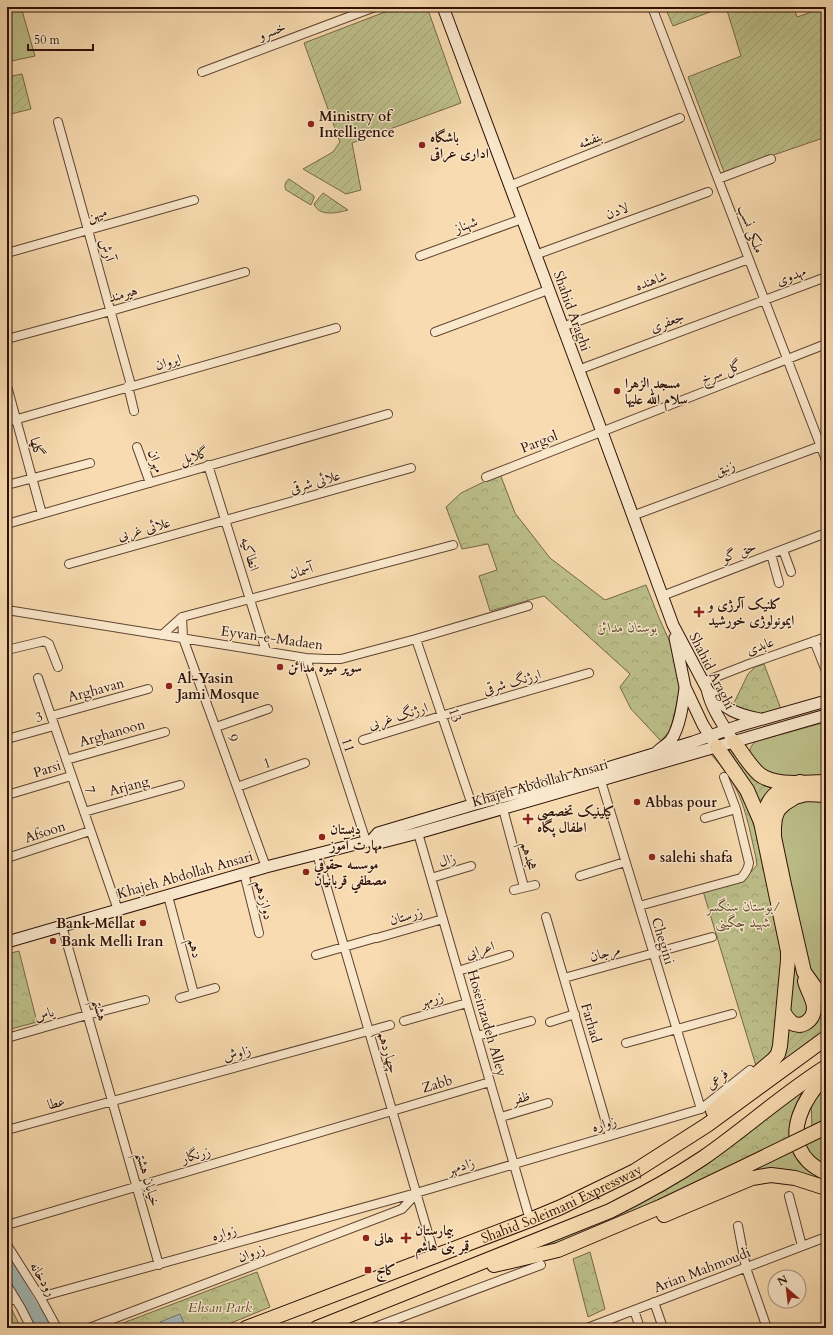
<svg xmlns="http://www.w3.org/2000/svg" width="833" height="1335" font-family="Cardo,Amiri,serif">
<style>
.grass{fill:#bdc08b;stroke:#766848}
.forest{fill:url(#forest-crowns);stroke:#766848}
.garden{fill:url(#garden-furrows);stroke:#766848}
.water{fill:url(#water-waves);stroke:#747570}
.lines{fill:none;stroke-linecap:round;stroke-linejoin:round}
.river{stroke:#a3b8b7;stroke-width:16}
.street-casing{stroke:#604430;stroke-width:10}
.secondary-casing{stroke:#2e1106;stroke-width:13}
.highway-casing{stroke:#2e1106;stroke-width:16}
.street{stroke:#fae8cc;stroke-width:8}
.secondary{stroke:#fae8cc;stroke-width:11}
.highway{stroke:#f8dbb0;stroke-width:14}
.highway-bridge-casing{stroke:#2e1106;stroke-width:16;stroke-linecap:butt}
.highway-bridge{stroke:#f8dbb0;stroke-width:14}
.poi-dot{fill:#8f2418;stroke:#fae8cc;stroke-width:1.5}
.labels{text-anchor:middle;dominant-baseline:central;stroke-width:3;stroke-linejoin:round;paint-order:stroke}
.street-label{font-size:14px;fill:#2e1106;stroke:#fae8cc}
.poi-label{font-size:14px;font-weight:bold;fill:#2e1106;stroke:#fae8cc;text-anchor:start}
.park-label{font-size:14px;font-style:italic;fill:#604e35;stroke:#fae8cc}
</style>
<defs>
<pattern id="forest-crowns" width="20" height="18" patternUnits="userSpaceOnUse"><rect width="20" height="18" fill="#bdc08b"/><path d="M2 6a3 3 0 1 1 6 0M12 15a3 3 0 1 1 6 0" fill="none" stroke="#a3a476"/></pattern>
<pattern id="garden-furrows" width="10" height="10" patternUnits="userSpaceOnUse"><rect width="10" height="10" fill="#bdc08b"/><path d="M-1 1l2-2M0 10L10 0M9 11l2-2" fill="none" stroke="#a3a476"/></pattern>
<pattern id="water-waves" width="16" height="10" patternUnits="userSpaceOnUse"><rect width="16" height="10" fill="#a3b8b7"/><path d="M0 5q4-4 8 0t8 0" fill="none" stroke="#8d9d9c"/></pattern>
</defs>
<rect width="100%" height="100%" fill="#f8dbb0"/>
<filter id="stains"><feTurbulence type="fractalNoise" baseFrequency=".005" numOctaves="4"/><feColorMatrix values="0 0 0 0 .2 0 0 0 0 .09 0 0 0 0 .02 0 0 0 .5 -.17"/></filter>
<radialGradient id="worn" r=".72"><stop offset=".6" stop-color="#630" stop-opacity="0"/><stop offset="1" stop-color="#630" stop-opacity=".3"/></radialGradient>
<path class="grass" d="M7,7H21L35,56L7,62Z
M826,722V778L767,775L749,755C750,749 751,744 757,741Z
M826,799V996L813,979L780,843L782,812L798,800Z
M775,808L798,975L810,1007L800,1022L788,1008Z
M826,1082V1121L812,1128L811,1100Z
M826,1135V1169L801,1147Z
M793,1150L826,1177V1184L744,1174Z"/>
<path class="forest" d="M500,474L515,513L550,558L605,600L646,585L659,618L674,651L682,688L672,728L661,741L631,709L620,687L630,674L544,596L490,611L479,576L497,570L488,544L462,549L446,507L461,493Z
M764,664L781,709L757,715L732,707L748,674L755,667Z
M709,748L717,757L751,808L782,946L776,1050L757,1069L703,891C727,885 741,886 757,865L756,858C751,836 747,813 738,793C731,777 718,762 707,750Z
M19,951L37,1022L7,1030V954Z
M818,1076L803,1091L797,1102L789,1139L617,1220L538,1250L537,1246L592,1224Z
M590,1252L605,1309L588,1317L573,1259Z
M257,1272L270,1307L219,1328H110Z
M11,1308L21,1328H7V1309Z"/>
<path class="garden" d="M398,7H427L461,103L352,143L361,190L346,194L303,169L333,152L340,142L304,43Z
M665,7H723L673,26Z
M726,7H794L797,17L826,7V137L724,172L688,77L741,56Z
M22,74L31,109L7,115V77Z
M289,179L314,196V198L311,205L286,190C284,187 285,181 289,179Z
M323,193L348,210C337,213 319,217 314,204Z
M732,747L775,785L761,809L730,753L729,750Z
M826,1003V1031L809,1041L762,1076L787,1027L794,1031L800,1033L804,1032L811,1027L817,1021L818,1004Z"/>
<path class="water" d="M180,1314L186,1328H163L160,1322Z"/>
<g class="lines">
<path class="river" d="M7,1267L31,1309L47,1328"/>
<g class="street-casing">
<path id="street" d="M652,7L826,460
M202,72L375,7
M58,122L131,385
M718,179L771,159
M509,186L680,118
M7,253L194,200
M535,255L708,192
M420,256L522,219
M562,327L749,259
M435,332L548,290
M7,339L111,311L245,272
M578,370L826,277
M7,386L42,514
M128,386L134,411
M7,422L336,328
M137,447L150,483
M208,465L266,651
M486,477L826,344
M7,485L90,463
M632,516L826,444
M7,524L388,414
M783,550L791,572
M771,554L779,583
M69,564L411,468
M662,596L826,533
M7,610L306,658L325,659H341L416,639L528,606
M182,617L183,638L266,867
M162,635L182,617L453,545
M416,639L470,799
M814,641L826,671
M7,650L44,641L49,644L58,667
M306,658L366,841
M38,678L118,910
M703,682L749,664L826,637
M51,716L148,689
M216,727L268,709
M7,739L54,726
M363,740L441,716L589,673
M66,760L165,732
M724,777L736,809
M601,781L701,1109
M237,787L305,763
M7,795L71,776
M503,809L524,887
M84,812L180,785
M418,833L530,1220
M317,854L435,1257
M7,858L90,831
M244,873L259,933
M580,876L625,862
M431,878L471,866
M514,890L535,885
M168,896L194,994L180,998
M639,906L741,878C745,874 748,869 749,863L736,809L705,818
M546,917L610,1136
M62,926L159,1265
M377,938L443,919
M316,955L375,938
M458,971L509,955
M564,978L712,937
M194,994L215,988
M404,1021L467,1003
M550,1022L575,1014
M477,1036L531,1021
M7,1038L87,1015L145,1000
M626,1043L732,1014
M501,1117L548,1103
M7,1130L390,1025
M789,1196L802,1246
M7,1225L490,1082
M738,1226L746,1268L767,1328
M7,1245L40,1297L57,1328
M7,1285L21,1308L31,1328
M40,1297L416,1193L701,1109L750,1070
M7,1301L15,1299
M654,1302L663,1328
M634,1310L640,1328
M89,1328L402,1209L416,1194
M375,1328V1327L541,1265
M587,1328L826,1237"/>
</g>
<g class="secondary-casing">
<path id="secondary" d="M443,7L602,432L673,625L707,689C711,708 723,725 734,742
M675,638L685,687L703,725L713,741
M709,692C727,710 735,714 760,719
M658,751C662,747 668,744 671,740C680,727 683,703 685,688
M372,840L378,833L472,805L594,772L693,742L738,726L826,701
M7,942L266,867L372,840L379,843L418,833L826,715"/>
</g>
<g class="highway-casing">
<g id="highway">
<path d="M734,742C742,752 749,765 759,774C775,787 806,782 826,782"/>
<path d="M717,747L747,790L761,822"/>
<path d="M826,795L806,794L795,797L784,804L778,810L775,818L774,827V837L784,885L804,972L819,993L826,1000"/>
<path d="M784,1013C786,1017 789,1020 792,1023C803,1029 814,1019 814,1008C814,999 807,990 805,981"/>
<path d="M826,1075C805,1097 782,1134 808,1161C813,1166 820,1170 826,1173"/>
<path d="M713,1111L774,1059L778,1054L780,1046L788,960V951L761,822C768,798 775,789 800,782"/>
<path d="M664,1215L752,1178L771,1175L795,1178L826,1188"/>
<path d="M494,1265L558,1250L660,1207L750,1164"/>
<path id="s1" d="M246,1328L530,1220L561,1207L635,1171L707,1125L826,1038"/>
<path d="M317,1328L610,1211C642,1195 673,1178 703,1158C745,1129 783,1094 826,1067"/>
</g>
</g>
<use href="#street" class="street"/>
<use href="#secondary" class="secondary"/>
<use href="#highway" class="highway"/>
<g class="highway-bridge-casing">
<path id="highway-bridge" d="M750,1164L826,1127"/>
</g>
<use href="#highway-bridge" class="highway-bridge"/>
</g>
<g class="poi-dot">
<circle cx="311" cy="124" r="4"/>
<circle cx="422" cy="145" r="4"/>
<circle cx="617" cy="391" r="4"/>
<path d="M697 606h4v4h4v4h-4v4h-4v-4h-4v-4h4z"/>
<circle cx="280" cy="667" r="4"/>
<circle cx="169" cy="686" r="4"/>
<circle cx="637" cy="802" r="4"/>
<path d="M526 813h4v4h4v4h-4v4h-4v-4h-4v-4h4z"/>
<circle cx="322" cy="837" r="4"/>
<circle cx="652" cy="857" r="4"/>
<circle cx="306" cy="872" r="4"/>
<circle cx="143" cy="923" r="4"/>
<circle cx="53" cy="941" r="4"/>
<circle cx="366" cy="1238" r="4"/>
<path d="M404 1232h4v4h4v4h-4v4h-4v-4h-4v-4h4z"/>
<rect x="364" y="1266" width="8" height="8" rx="2"/>
</g>
<g class="labels">
<g class="street-label">
<text transform="translate(272 31) rotate(-21)">خسرو</text>
<text transform="translate(590 140) rotate(-22)">بنفشه</text>
<text transform="translate(617 211) rotate(-20)">لادن</text>
<text transform="translate(97 214) rotate(-16)">میهن</text>
<text transform="translate(466 225) rotate(-20)">شهناز</text>
<text transform="translate(751 229) rotate(69)">ملکی نسب</text>
<text transform="translate(107 250) rotate(74)">آرش</text>
<text transform="translate(791 276) rotate(-20)">مهدوی</text>
<text transform="translate(651 281) rotate(-20)">شاهنده</text>
<text transform="translate(123 294) rotate(-16)">هیرمند</text>
<text transform="translate(572 311) rotate(70)">Shahid Araghi</text>
<text transform="translate(667 322) rotate(-21)">جعفری</text>
<text transform="translate(168 362) rotate(-16)">ایروان</text>
<text transform="translate(721 372) rotate(-21)">گل سرخ</text>
<text transform="translate(539 442) rotate(-21)">Pargol</text>
<text transform="translate(37 447) rotate(75)">گلها</text>
<text transform="translate(194 456) rotate(-16)">گلایل</text>
<text transform="translate(156 461) rotate(71)">مهران</text>
<text transform="translate(725 468) rotate(-20)">زنبق</text>
<text transform="translate(315 482) rotate(-16)">علائی شرقی</text>
<text transform="translate(144 529) rotate(-15)">علائی غربی</text>
<text transform="translate(739 552) rotate(-21)">حق گو</text>
<text transform="translate(250 554) rotate(73)">انطاکیه</text>
<text transform="translate(301 571) rotate(-15)">آسمان</text>
<text transform="translate(272 638) rotate(8)">Eyvan-e-Madaen</text>
<text transform="translate(760 646) rotate(-20)">عابدی</text>
<text transform="translate(712 671) rotate(63)">Shahid Araghi</text>
<text transform="translate(512 682) rotate(-16)">ارژنگ شرقی</text>
<text transform="translate(96 690) rotate(-15)">Arghavan</text>
<text transform="translate(455 715) rotate(71)">13</text>
<text transform="translate(398 716) rotate(-17)">ارژنگ غربی</text>
<text transform="translate(39 717) rotate(-15)">3</text>
<text transform="translate(112 733) rotate(-16)">Arghanoon</text>
<text transform="translate(233 738) rotate(70)">9</text>
<text transform="translate(348 745) rotate(72)">11</text>
<text transform="translate(267 763) rotate(-19)">1</text>
<text transform="translate(47 769) rotate(-17)">Parsi</text>
<text transform="translate(540 783) rotate(-16)">Khajeh Abdollah Ansari</text>
<text transform="translate(129 786) rotate(-15)">Arjang</text>
<text transform="translate(90 790) rotate(71)">7</text>
<text transform="translate(45 832) rotate(-18)">Afsoon</text>
<text transform="translate(529 856) rotate(75)">هجدهم</text>
<text transform="translate(447 860) rotate(-17)">زال</text>
<text transform="translate(185 875) rotate(-16)">Khajeh Abdollah Ansari</text>
<text transform="translate(264 900) rotate(76)">دوازدهم</text>
<text transform="translate(406 916) rotate(-16)">زرستان</text>
<text transform="translate(663 941) rotate(73)">Chegini</text>
<text transform="translate(195 948) rotate(75)">دهم</text>
<text transform="translate(480 950) rotate(-17)">اعرابی</text>
<text transform="translate(605 953) rotate(-15)">مرجان</text>
<text transform="translate(432 999) rotate(-16)">زرمهر</text>
<text transform="translate(100 1010) rotate(74)">هشتم</text>
<text transform="translate(44 1014) rotate(-16)">یاس</text>
<text transform="translate(487 1023) rotate(74)">Hoseinzadeh Alley</text>
<text transform="translate(591 1023) rotate(74)">Farhad</text>
<text transform="translate(388 1052) rotate(74)">چهاردهم</text>
<text transform="translate(237 1053) rotate(-15)">زاوش</text>
<text transform="translate(717 1079) rotate(-38)">فرعی</text>
<text transform="translate(437 1084) rotate(-17)">Zabb</text>
<text transform="translate(521 1098) rotate(-16)">ظفر</text>
<text transform="translate(56 1103) rotate(-15)">عطا</text>
<text transform="translate(604 1124) rotate(-16)">زواره</text>
<text transform="translate(196 1155) rotate(-16)">زرنگار</text>
<text transform="translate(461 1166) rotate(-17)">زادمهر</text>
<text transform="translate(148 1179) rotate(74)">خیابان هشتم</text>
<text stroke="none"><textPath href="#s1" startOffset="339">Shahid Soleimani Expressway</textPath></text>
<text transform="translate(224 1233) rotate(-16)">زواره</text>
<text transform="translate(251 1253) rotate(-21)">زروان</text>
<text transform="translate(702 1270) rotate(-21)">Arian Mahmoudi</text>
<text transform="translate(43 1279) rotate(59)">رودخانه</text>
</g>
<g class="poi-label">
<text x="319" y="116">Ministry of<tspan x="319" dy="16">Intelligence</tspan></text>
<text x="430" y="137">باشگاه<tspan x="430" dy="16">اداری عراقی</tspan></text>
<text x="625" y="383">مسجد الزهرا<tspan x="625" dy="16">سلام الله علیها</tspan></text>
<text x="708" y="604">کلنیک آلرژی و<tspan x="708" dy="16">ایمونولوژی خورشید</tspan></text>
<text x="288" y="667">سوپر میوه مدائن</text>
<text x="177" y="678">Al-Yasin<tspan x="177" dy="16">Jami Mosque</tspan></text>
<text x="645" y="802">Abbas pour</text>
<text x="537" y="811">کیلینیک تخصصی<tspan x="537" dy="16">اطفال پگاه</tspan></text>
<text x="330" y="829">دبستان<tspan x="330" dy="16">مهارت آموز</tspan></text>
<text x="660" y="857">salehi shafa</text>
<text x="314" y="864">موسسه حقوقي<tspan x="314" dy="16">مصطفي قربانيان</tspan></text>
<text x="135" y="923" text-anchor="end">Bank Mellat</text>
<text x="61" y="941">Bank Melli Iran</text>
<text x="415" y="1230">بیمارستان<tspan x="415" dy="16">قمر بنی هاشم</tspan></text>
<text x="374" y="1238">هانی</text>
<text x="376" y="1270">کاج</text>
</g>
<g class="park-label">
<text x="627" y="627">بوستان مدائن</text>
<text x="743" y="906">بوستان سنگسر/<tspan x="743" dy="16">شهید چگینی</tspan></text>
<text x="220" y="1307">Ehsan Park</text>
</g>
</g>
<rect width="833" height="1335" fill="none" stroke="#f8dbb0" stroke-width="24"/>
<rect x="8" y="8" width="817" height="1319" fill="none" stroke="#2e1106" stroke-width="2"/>
<rect x="12" y="12" width="809" height="1311" fill="none" stroke="#2e1106"/>
<g transform="translate(787 1289) rotate(332)"><circle r="19" fill="#fae8cc" stroke="#a8927d"/>
<path d="M0-3L7 15L0 10L-7 15Z" fill="#8f2418"/>
<text y="-6" font-size="11" font-weight="bold" text-anchor="middle" fill="#2e1106">N</text>
</g>
<path d="M28 44v6h65v-6" fill="none" stroke="#2e1106" stroke-width="2"/>
<text x="34" y="44" font-size="12" fill="#2e1106" stroke="#fae8cc" stroke-width="3" paint-order="stroke">50 m</text>
<rect width="100%" height="100%" filter="url(#stains)"/>
<rect width="100%" height="100%" fill="url(#worn)"/>
</svg>
